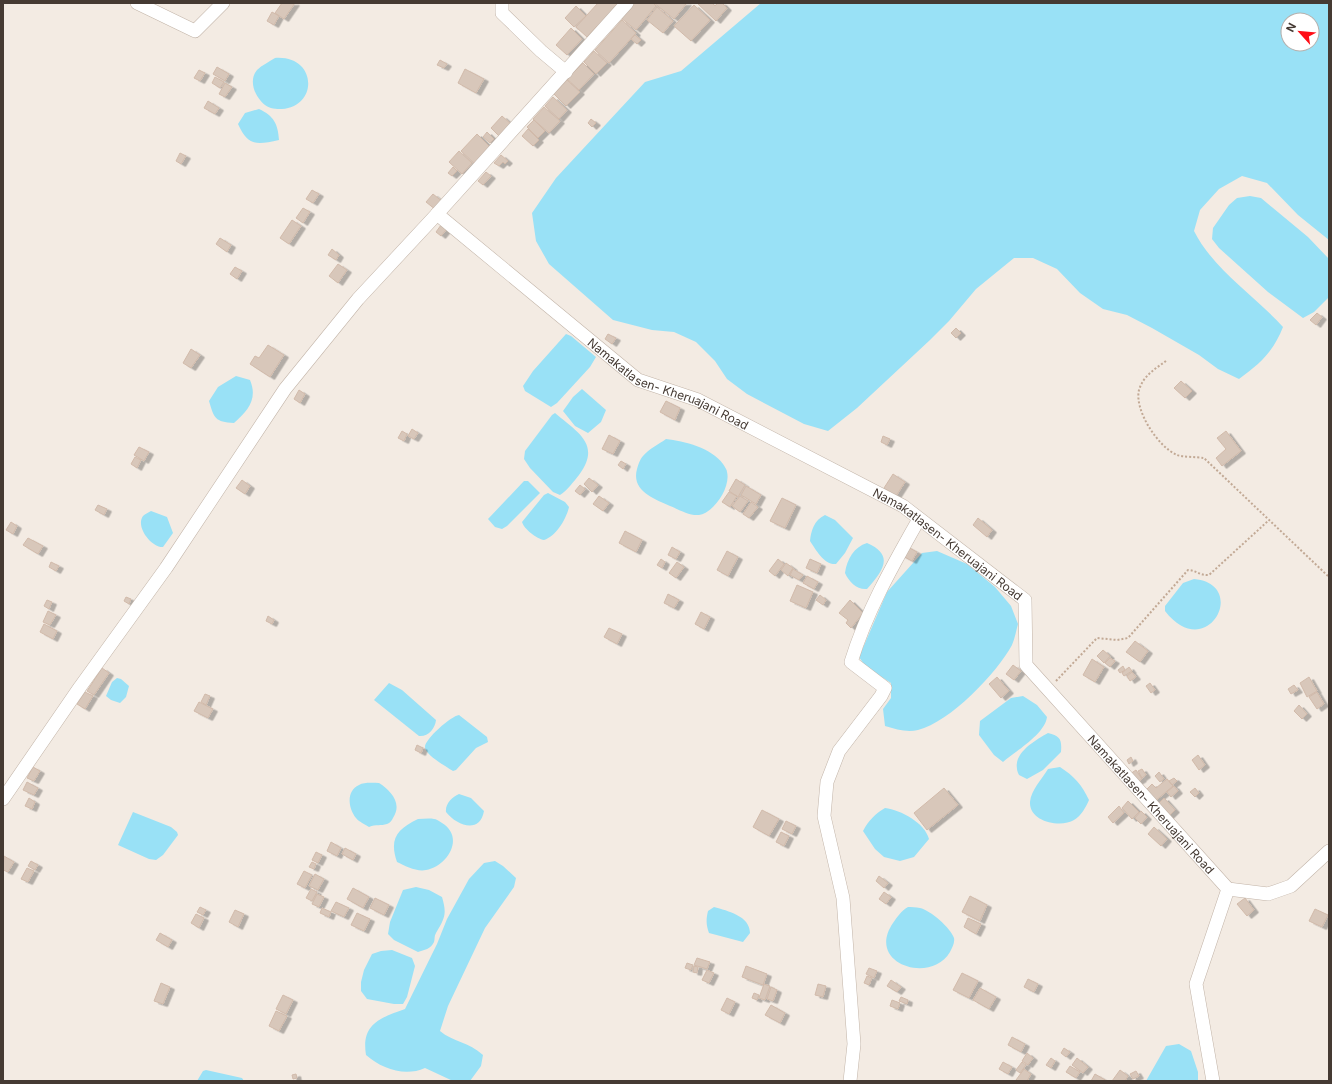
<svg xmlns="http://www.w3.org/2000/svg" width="1332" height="1084" font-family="Inter,sans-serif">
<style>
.water{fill:#99e1f6;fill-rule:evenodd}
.building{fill:#d8c7ba;stroke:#d1baaa;filter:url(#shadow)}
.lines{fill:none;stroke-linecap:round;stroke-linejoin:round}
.minor-casing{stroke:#c2b4a8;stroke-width:14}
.path{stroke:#c2a995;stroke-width:2;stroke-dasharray:2 2;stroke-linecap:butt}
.minor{stroke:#fff;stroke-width:13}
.labels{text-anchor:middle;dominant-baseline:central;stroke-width:4;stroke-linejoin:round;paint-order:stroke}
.street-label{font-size:12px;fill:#453a33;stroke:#fff}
</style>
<defs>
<filter id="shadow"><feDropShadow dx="4.5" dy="2.5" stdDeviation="0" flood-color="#0004"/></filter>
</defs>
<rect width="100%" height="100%" fill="#f3ebe3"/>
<path class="water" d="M761,3H1329V240L1298,215L1267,183L1242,176L1219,189L1200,210L1194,231C1213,269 1254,295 1283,327C1273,352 1261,363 1239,379L1218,369L1199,355L1152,328L1127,315L1103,309L1080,293L1057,269L1033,258H1014L976,289L949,321L930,340L857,408L828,431L804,424L747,394L727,379L715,361L696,342L674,332L652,330L613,320L549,264L536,241L532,213L556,178L645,82L681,71ZM1288,20H1312V44H1288Z
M275,58C317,55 319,106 282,109C276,109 270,109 265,105C255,97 248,81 257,70C262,65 269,62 275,58Z
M259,109C274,116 278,124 279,140C256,145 248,146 238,124L245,113Z
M1250,196L1261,198L1308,237L1329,259V297L1314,312L1303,318L1268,292L1219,248L1212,239L1213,228L1229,205L1237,198Z
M566,334L571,336L596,357L590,367L557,403L551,407L525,391L523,386L533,371Z
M236,376L250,380C258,399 248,411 234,423C215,422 214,418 209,401L218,387Z
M582,389L606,410L601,422L588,433L575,426L563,411L573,397Z
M555,413C577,432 602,444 579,475C573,482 568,490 560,495L553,492L530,468L524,459L525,451L552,415Z
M666,439C684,441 712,448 723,464C725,467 727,470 727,472C731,487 714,513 699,515C689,516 678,509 670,506C654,499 631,491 637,469C638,465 640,459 643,456C649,449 659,444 666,439Z
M524,481H528L540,493L507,526L502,529L495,527L488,519Z
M548,493L565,502L569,507C566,520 556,536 544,540C537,539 524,529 522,522L544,495Z
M151,511L167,517L173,533L163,547C152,548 135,527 143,516C145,514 149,512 151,511Z
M825,515L835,520L853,538L845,553L836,564C824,565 816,550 810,541C811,531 814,520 825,515Z
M867,543C895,555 883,571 867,589C857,590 849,582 845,573C847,559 854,547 867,543Z
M937,551L967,564L995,587L1011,606L1018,624C1016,631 1015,638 1012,645C997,673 950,722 918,730C907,733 896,729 885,726L883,709L891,698V683L866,667L859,657L887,592L922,553Z
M1194,579C1250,584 1207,665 1165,611V606L1183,583Z
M117,678L121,679L129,686L126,697L120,703L111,700L106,696L112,682Z
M389,683L402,690L436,720C435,729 428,737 419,736L374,700Z
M1023,696L1037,705L1047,717C1045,734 1016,751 1003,762L994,755L979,735L980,721L1011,698Z
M459,715L487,737L488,742L476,748L456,770L453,771C447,767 425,755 425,747C425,739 451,716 459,715Z
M1048,733C1060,736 1062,739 1061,752L1043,770L1027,779L1019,775C1009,755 1034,741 1048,733Z
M1060,767C1074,776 1082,785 1089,800C1086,807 1081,816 1074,820C1061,828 1029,822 1030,802C1031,790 1042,779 1048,769Z
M379,783C390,790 403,803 393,818C392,820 390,823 387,824C381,826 376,824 369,827C365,824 359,822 356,818C348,808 346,791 359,785C364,782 373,783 379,783Z
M459,794L471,798L484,811C480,834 457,826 446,812C445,804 452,797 459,794Z
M885,808C901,810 925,823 929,839L914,857L900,861L884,857L875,849L863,831C869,820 875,814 885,808Z
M133,812L171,827L177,832L178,835L163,855L156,860L149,859L118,845Z
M418,819C423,819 429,818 434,819C436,819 439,821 442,823C465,837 448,866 426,870C417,872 405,866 397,862C389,839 397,829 418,819Z
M495,861L503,866L516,878L514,887L485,928L448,1006L440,1031C453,1042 469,1042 483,1055L481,1066L470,1081H453L425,1068C405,1077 382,1069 366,1055C361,1024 380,1018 405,1009L437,944L447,919L469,879L484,863Z
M416,887L429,890L442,897C447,914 445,918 436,933C434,936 435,939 434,942C431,949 424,950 418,952L394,940L388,934L390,922L403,890Z
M714,907C728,911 750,916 750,933L743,942L709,933C706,925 706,919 708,911Z
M908,907C911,907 916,907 920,908C930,910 951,928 954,938C955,943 952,948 950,952C931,985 865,964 893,923C898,916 901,911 908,907Z
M392,950L412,958L415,966L407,997L403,1004H394L367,999L361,991V982L364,970L372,954L381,951Z
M1179,1044L1191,1051L1198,1072V1081H1146L1166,1046Z
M206,1070L242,1078L244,1081H197L203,1071Z"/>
<path class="building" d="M282,3H295L284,19L275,13Z
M598,3H618L603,20L605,22L600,28L597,26L587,37L576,27Z
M634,3H653L656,6L636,30L621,18Z
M654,3H687L674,19Z
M697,3H712L715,6L718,3H722L727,8L716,21Z
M694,5L710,20L691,41L674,26Z
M576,6L586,16L574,27L565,18Z
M657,7L673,21L663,33L647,20Z
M272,12L279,16L274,25L267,21Z
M622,20L636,33L609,63L595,50Z
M571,28L582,39L567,55L556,45Z
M635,35L641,40L637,44L631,39Z
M594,51L607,63L596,74L584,62Z
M440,60L447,64L444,68L437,65Z
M583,63L594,74L579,90L567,79Z
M217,67L229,74L225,81L213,74Z
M465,69L484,79L476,93L458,83Z
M199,70L205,73L200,81L194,78Z
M215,77L224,82L220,88L212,83Z
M567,80L580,92L566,106L554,94Z
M225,83L232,87L225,97L219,94Z
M553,97L567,110L559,119L545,106Z
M208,101L219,108L215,114L204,108Z
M544,107L560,121L549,133L533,119Z
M502,116L511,124L499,136L491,128Z
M591,119L596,123L592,127L588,123Z
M534,120L545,131L538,138L527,127Z
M528,129L539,140L533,146L522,136Z
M487,132L494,139L490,143L483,137Z
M477,134L491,148L476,165L461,151Z
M459,151L472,163L462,174L449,162Z
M180,153L186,156L181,164L176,161Z
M501,155L508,161L505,164L503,162L499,166L494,163Z
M453,167L457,171L452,176L448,173Z
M486,172L491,176L483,185L478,181Z
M312,190L319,194L313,203L306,199Z
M433,194L443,202L436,210L426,202Z
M303,208L310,212L303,223L296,218Z
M292,220L301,226L289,244L280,238Z
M441,225L446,230L441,236L436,232Z
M220,238L231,245L227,252L216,244Z
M332,249L339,255L336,260L328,255Z
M338,264L347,270L338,283L329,276Z
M235,267L242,271L237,279L230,274Z
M1317,313L1322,317L1316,325L1310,320Z
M956,328L961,333L956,338L951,333Z
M608,334L616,338L612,344L605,339Z
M268,345L284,355L270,377L250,364L255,356L259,358Z
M191,349L200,355L191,368L183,363Z
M1181,381L1192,391L1185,398L1174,388Z
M299,390L305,394L300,403L294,399Z
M666,401L680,408L675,420L660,412Z
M412,429L418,433L414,439L408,436Z
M402,431L407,434L404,441L398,438Z
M1226,431L1241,451L1222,466L1216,458L1226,449L1217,438Z
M609,435L620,441L613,454L602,449Z
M883,436L890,439L887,445L881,442Z
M139,447L149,452L144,461L134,455Z
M135,457L141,460L137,468L131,464Z
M621,461L626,464L623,469L618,465Z
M893,474L905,482L896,496L884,488Z
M589,478L598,485L592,492L584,484Z
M736,479L745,485L738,497L729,491Z
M242,480L250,486L245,494L236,488Z
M580,485L585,489L580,495L575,491Z
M746,486L761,495L756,504L741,495Z
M729,492L737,496L730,507L722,502Z
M599,496L609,503L603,511L593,504Z
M740,496L748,501L740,512L732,506Z
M782,498L796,505L785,528L770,521Z
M751,502L758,507L749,518L743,514Z
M98,505L107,509L104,515L95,510Z
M978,518L992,530L987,537L973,525Z
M11,522L17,526L13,534L6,530Z
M625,531L642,540L636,552L619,543Z
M28,538L43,546L38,554L23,545Z
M906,546L917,552L912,561L901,555Z
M672,547L680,552L676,559L668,555Z
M727,551L738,557L728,576L717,570Z
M661,559L665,562L662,568L657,565Z
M778,559L784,564L775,576L769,571Z
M810,559L821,564L817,573L806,568Z
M51,562L59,566L56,571L49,567Z
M677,562L684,567L676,578L669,573Z
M786,563L793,568L788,576L781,570Z
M793,569L803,575L799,580L790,575Z
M807,576L818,582L814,589L803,583Z
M797,585L813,592L806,608L790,601Z
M668,594L679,600L674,608L664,603Z
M820,595L826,600L823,605L816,600Z
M126,597L131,599L129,604L124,601Z
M47,600L52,602L49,609L44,606Z
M850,600L863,613L851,628L846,623L848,620L839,613Z
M48,611L56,615L50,625L43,622Z
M701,612L710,617L704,629L695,624Z
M268,616L274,620L272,624L266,621Z
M44,624L57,631L53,639L40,632Z
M609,628L622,634L617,644L604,637Z
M1135,641L1148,651L1140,662L1126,652Z
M1103,650L1110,656L1104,663L1097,656Z
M1110,658L1115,661L1110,667L1105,663Z
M1092,659L1104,667L1095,682L1083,675Z
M1013,665L1021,671L1014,680L1006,674Z
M1123,666L1125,670L1120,673L1118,670Z
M1129,667L1132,671L1124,676L1122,673Z
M102,668L109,673L94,695L87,691Z
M1132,672L1136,677L1130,681L1127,676Z
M997,677L1009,691L1001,698L989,684Z
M1309,677L1317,691L1307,697L1300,683Z
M1150,683L1155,690L1151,693L1146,686Z
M1294,685L1298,690L1291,694L1288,689Z
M85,692L93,696L85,709L77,704Z
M1317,692L1324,704L1317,709L1309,697Z
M205,694L210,696L206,705L201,702Z
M199,702L213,709L208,718L194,711Z
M1299,705L1307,714L1302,719L1294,711Z
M417,745L423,748L421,753L415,750Z
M1198,755L1205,765L1199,770L1192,760Z
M1131,757L1133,761L1129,764L1127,760Z
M33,767L40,771L34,781L27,778Z
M1142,769L1146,775L1142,778L1138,771Z
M1136,770L1142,779L1136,783L1130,774Z
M1159,772L1164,779L1160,782L1155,776Z
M1174,778L1177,781L1172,785L1169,781Z
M1167,779L1173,786L1154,802L1145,791L1152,784L1156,788Z
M27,782L38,788L34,795L23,790Z
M1174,786L1178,791L1171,797L1167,792Z
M944,788L958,805L927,830L914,813Z
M1195,788L1199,793L1195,797L1190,792Z
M29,798L35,802L32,809L25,806Z
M1164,798L1175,810L1167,818L1156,806Z
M1128,801L1139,812L1132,819L1122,808Z
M1119,806L1124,813L1113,823L1108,817Z
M762,810L779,819L769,836L753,827Z
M1141,811L1147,817L1141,824L1135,818Z
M786,821L796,826L792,834L782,829Z
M1154,827L1167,839L1161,846L1148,834Z
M781,832L789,836L784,846L776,842Z
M331,842L341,848L337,856L327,851Z
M345,848L356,854L353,860L342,854Z
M316,852L322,855L318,863L312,860Z
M4,856L14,862L8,872L3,870Z
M31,861L38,865L35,870L28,866Z
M312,862L316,864L314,869L309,867Z
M27,868L34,871L28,882L21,879Z
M304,871L312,875L305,888L297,884Z
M315,874L324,879L318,890L309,886Z
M879,876L888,883L884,888L876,881Z
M353,888L369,897L363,908L347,899Z
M311,889L317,892L312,901L306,898Z
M884,892L891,897L886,904L879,899Z
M317,894L324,897L319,907L312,904Z
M970,896L987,905L980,921L962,912Z
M375,898L389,905L384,915L370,908Z
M1245,898L1254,910L1247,916L1237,904Z
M336,902L349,908L344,917L331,911Z
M200,907L206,910L203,915L197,912Z
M322,908L331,912L329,917L320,913Z
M1315,909L1328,915L1322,927L1309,921Z
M235,910L244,914L238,927L229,922Z
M357,913L370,919L364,931L351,925Z
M196,914L204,918L199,928L191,923Z
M968,918L981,924L976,934L964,927Z
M160,933L172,940L168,947L156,940Z
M697,958L710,962L707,969L694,965Z
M687,963L693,965L691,970L685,968Z
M694,966L698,967L697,973L693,972Z
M746,966L767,974L763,985L742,977Z
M869,968L877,971L874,978L866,974Z
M707,970L714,973L709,983L702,980Z
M962,973L978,981L969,998L953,990Z
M867,976L872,978L869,985L864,983Z
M1028,979L1038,984L1034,992L1024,987Z
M891,980L901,987L897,992L887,986Z
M161,983L170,987L163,1004L154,1001Z
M764,984L770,986L765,1000L759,998Z
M818,984L826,986L823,997L815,995Z
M771,987L777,990L773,1001L767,999Z
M980,988L996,997L989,1009L973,1000Z
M754,993L759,995L757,1000L752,998Z
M283,995L293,1000L286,1014L276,1009Z
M901,997L908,1000L907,1004L899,1001Z
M727,998L735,1002L729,1014L721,1010Z
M892,1000L900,1003L898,1009L890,1006Z
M771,1005L785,1013L780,1023L765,1015Z
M276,1011L287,1016L279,1031L269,1026Z
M1012,1037L1025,1044L1021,1052L1008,1045Z
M1064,1048L1070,1052L1066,1057L1061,1053Z
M1027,1053L1033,1058L1028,1065L1022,1061Z
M1051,1058L1055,1061L1051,1068L1046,1065Z
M1077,1058L1088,1067L1083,1073L1072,1065Z
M1003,1062L1012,1067L1008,1074L999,1069Z
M1022,1062L1026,1065L1020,1073L1016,1070Z
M1070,1066L1080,1072L1076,1078L1066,1072Z
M1024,1069L1031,1074L1027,1081H1018L1016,1080Z
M1120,1070L1128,1076L1125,1081H1112Z
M1136,1071L1139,1076L1133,1079L1130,1074Z
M296,1074L297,1078L293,1079L292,1075Z
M1095,1074L1107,1081H1091Z"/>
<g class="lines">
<g class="minor-casing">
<g id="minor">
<path d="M137,3L195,31L223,3"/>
<path d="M502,3V13L541,51L566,72"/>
<path id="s1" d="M437,214L638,380L698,400L903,506L1025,600L1026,665L1228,889L1196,984L1213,1081"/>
<path d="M3,799L80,687L166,568L285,389L358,299L437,214L627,3"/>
<path d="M1228,889L1268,894L1291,886L1329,851"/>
<path d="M850,1081L854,1044L843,898L824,816L827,782L839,751L881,696L885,688L851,662C867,610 893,565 919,519"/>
</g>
</g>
<path class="path" d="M1166,361C1155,369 1143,376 1139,390C1134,410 1158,447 1177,455C1182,457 1197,457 1204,458L1329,577
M1056,681L1097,638L1117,640L1128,638L1188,570C1196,570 1200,576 1209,575L1268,521"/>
<use href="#minor" class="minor"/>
</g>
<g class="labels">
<g class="street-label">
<text stroke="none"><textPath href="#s1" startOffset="289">Namakatlasen- Kheruajani Road</textPath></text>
<text stroke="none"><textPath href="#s1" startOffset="613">Namakatlasen- Kheruajani Road</textPath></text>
<text stroke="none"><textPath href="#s1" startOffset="961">Namakatlasen- Kheruajani Road</textPath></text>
</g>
</g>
<rect width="1332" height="1084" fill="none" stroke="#453a33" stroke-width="8"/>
<g transform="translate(1300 32) rotate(297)"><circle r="19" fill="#ffffff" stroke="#b5b0ad"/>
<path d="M0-3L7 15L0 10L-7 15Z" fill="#ff0e16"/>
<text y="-6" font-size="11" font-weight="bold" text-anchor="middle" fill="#453a33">N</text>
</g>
</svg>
